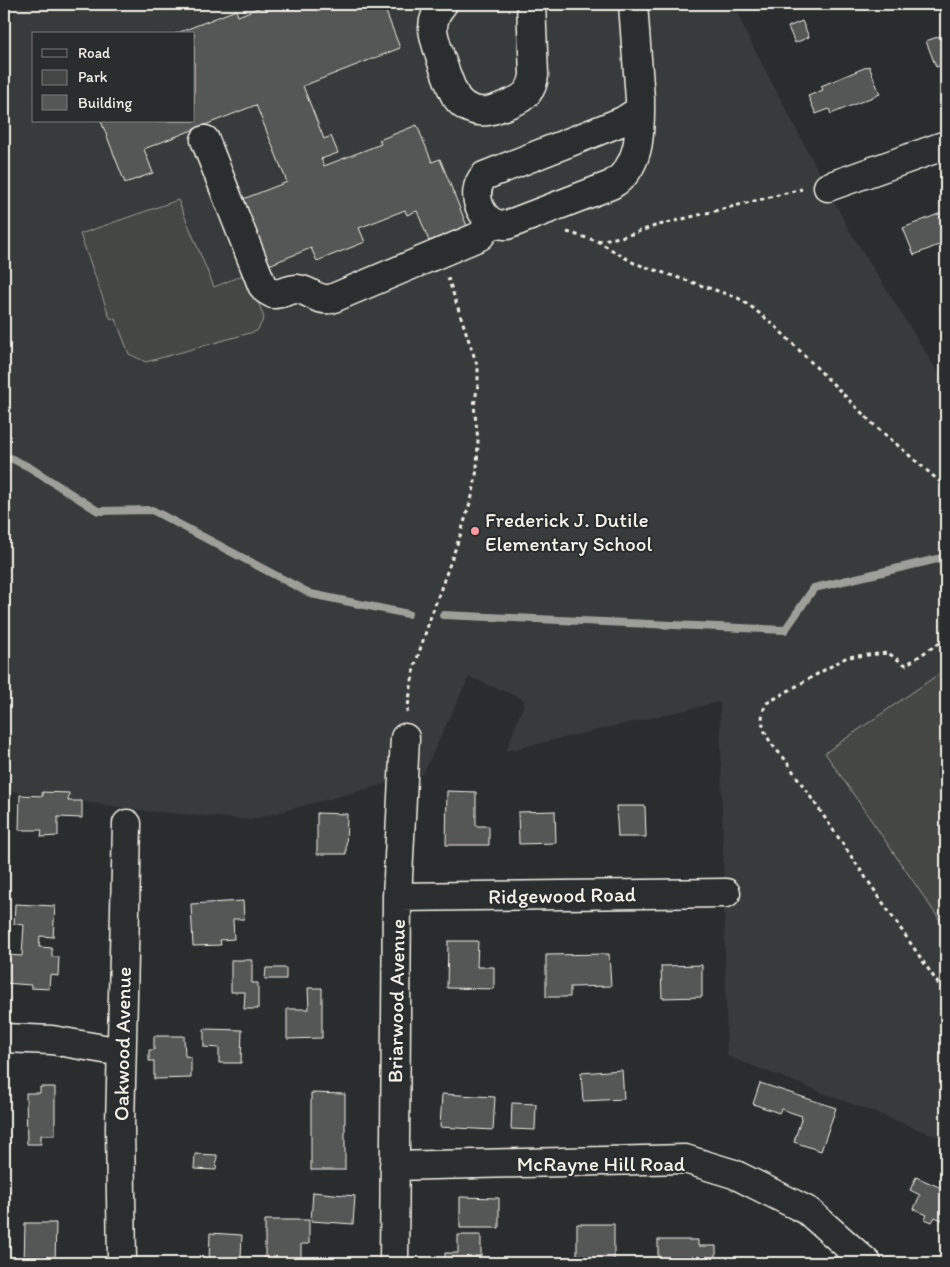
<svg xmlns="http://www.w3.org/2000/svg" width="950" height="1267" font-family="Itim,sans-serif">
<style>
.built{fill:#373a3a;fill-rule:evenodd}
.green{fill:#444645;stroke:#9c9c96}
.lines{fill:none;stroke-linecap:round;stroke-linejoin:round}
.stream{stroke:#9f9f9a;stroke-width:8}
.building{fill:#555756;stroke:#f4f1e8}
.minor-casing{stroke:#f4f1e8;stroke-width:31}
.path{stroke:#f4f1e8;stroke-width:3;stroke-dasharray:4 4;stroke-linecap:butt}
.minor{stroke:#2a2d2e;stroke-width:28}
.poi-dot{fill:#ff9aa2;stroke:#2a2d2e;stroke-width:2}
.labels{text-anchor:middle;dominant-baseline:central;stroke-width:4;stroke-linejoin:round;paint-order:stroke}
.poi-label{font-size:21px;fill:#f4f1e8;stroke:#2a2d2e;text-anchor:start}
.street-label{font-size:21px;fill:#f4f1e8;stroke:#2a2d2e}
</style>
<rect width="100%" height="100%" fill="#2a2d2e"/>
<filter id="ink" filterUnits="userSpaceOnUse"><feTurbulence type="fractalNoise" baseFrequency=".02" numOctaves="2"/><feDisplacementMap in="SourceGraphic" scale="10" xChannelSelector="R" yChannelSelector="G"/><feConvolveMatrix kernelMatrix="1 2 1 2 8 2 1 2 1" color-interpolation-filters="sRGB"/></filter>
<g filter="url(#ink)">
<path class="built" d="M17,4H735L745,31L848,228L946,385V1140L727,1056L720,702L506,751L525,700L469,677L423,774L250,820L145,811L4,790V41ZM34,34H194V121H34Z"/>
<path class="green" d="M178,200L214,287L248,273L264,318L257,331L146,362L129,354L116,320L110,318L80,234Z
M946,669V929L825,753Z"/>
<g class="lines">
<path class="stream" d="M4,455L29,467L98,511L152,510L311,594L408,614
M443,615L785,630L814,588L946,557"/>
</g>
<path class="building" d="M268,4H383L400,48L303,86L324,139L331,136L338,153L321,159L324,166L381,144L379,140L417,125L432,162L440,159L467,226L429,241L417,211L407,215L405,210L359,228L365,242L317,261L311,248L264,267L238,201L287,182L256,105L144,149L153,173L125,183L101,121H194V34H175L236,10L238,16Z
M802,21L809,37L795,43L788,27Z
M946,34V64L936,67L926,41Z
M869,66L880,94L831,114L829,109L816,114L808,96L823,90L821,86Z
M946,211V244V242L914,255L903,228Z
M4,782L10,783L9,799L4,798Z
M447,791L476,792V826H489V845H446Z
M42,792L69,793L68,801H82V818L58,817V836L41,837L42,830H19L20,795L43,796Z
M616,806H645L646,837H618Z
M555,811L556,843L519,844L518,812Z
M317,813L347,814L346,854H317Z
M243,901L244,919H233L234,939L220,940L221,945L193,946L191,904Z
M15,904L55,906L53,937L40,936L39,947L52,948V957H59L58,976L50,975L49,989L31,988V985L4,983V944H7V955L22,956L24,925L14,924Z
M448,941H478L477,967H494V989L447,988Z
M609,954L611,986L570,987V997H546V955Z
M231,960H252V983H258V1009H244L245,992H231Z
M702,965V997L662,998L661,966Z
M266,968H286V979H265Z
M308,988H322V1038L287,1039V1009H309Z
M204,1029L242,1030L241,1063H219V1048L204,1047Z
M154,1036H184L185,1056L191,1057V1078L154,1079V1061H149V1050H154Z
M622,1070L624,1099L583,1101L581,1073Z
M760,1083L836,1108L821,1151L794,1142L802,1116L781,1109L779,1113L753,1104Z
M40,1087H55V1135H41V1144H27L26,1093H40Z
M311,1093L345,1094V1170H311Z
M442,1094L495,1097L493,1130L440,1127Z
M512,1103L536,1104L535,1130L511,1129Z
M195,1154L217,1155L216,1170L194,1169Z
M916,1177L946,1190V1222L935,1217L932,1222L925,1219L927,1215L914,1209L920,1195L910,1190Z
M313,1192L355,1196L353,1224L311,1221Z
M460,1197L499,1198V1228H460Z
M265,1220H309V1244H301V1263H265Z
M25,1223H56L55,1263H24Z
M577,1224H614V1261H577Z
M210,1233L242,1235L241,1257H236V1263H209Z
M458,1235H481V1256H475L476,1263H445V1253H458Z
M658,1240H698V1246H716V1263H658Z"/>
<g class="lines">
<g class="minor-casing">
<path id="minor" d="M443,4C437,11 433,19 433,28C433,39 450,87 456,97C460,103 465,107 471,109C485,115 498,108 511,103C525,98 533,89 534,75L531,4
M633,4L640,99C640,130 642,167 611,185L507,225C482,227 468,194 484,176L623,121L640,110
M205,140L262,285L266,290L273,294C282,294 289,289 297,289C310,290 316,301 331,299L480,236L491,222
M828,187L946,145
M397,897L726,893
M4,1038L52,1040L121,1052
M394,1166L685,1159L734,1174L808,1211L867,1263
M122,1263L120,1127L127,824
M394,1263L397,897L405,738"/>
</g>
<path class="path" d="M567,232L597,241L626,236L655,226L802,189
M597,241L634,263L715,290L738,298L749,305L775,326L873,424L946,487
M946,638L906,665L888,653L847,657L767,703C754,723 770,744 784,758L946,995
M407,713L414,668L431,616L460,536L473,493L477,469L478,440L474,405L478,385V368L448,278"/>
<use href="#minor" class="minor"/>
</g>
</g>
<circle class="poi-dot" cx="475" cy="531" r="5"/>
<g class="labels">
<g class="poi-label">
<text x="485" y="519">Frederick J. Dutile<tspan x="485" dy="24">Elementary School</tspan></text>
</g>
<g class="street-label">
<text transform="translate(562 895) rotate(-1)">Ridgewood Road</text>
<text transform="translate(396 1001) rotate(-89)">Briarwood Avenue</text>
<text transform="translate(122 1044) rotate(-89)">Oakwood Avenue</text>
<text x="601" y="1163">McRayne Hill Road</text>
</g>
</g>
<rect width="950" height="1267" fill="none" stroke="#2a2d2e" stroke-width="20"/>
<rect x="10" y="10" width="930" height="1247" fill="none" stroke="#f4f1e8" stroke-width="2" filter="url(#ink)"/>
<rect x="32" y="32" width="162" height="90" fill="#2a2d2e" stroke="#7b7b78"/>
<rect x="42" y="49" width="25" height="8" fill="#2a2d2e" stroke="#7b7b78"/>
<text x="78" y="58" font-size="15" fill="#f4f1e8">Road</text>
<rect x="42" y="70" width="25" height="15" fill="#444645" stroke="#7b7b78"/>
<text x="78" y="82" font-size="15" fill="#f4f1e8">Park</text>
<rect x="42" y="95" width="25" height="15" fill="#555756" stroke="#7b7b78"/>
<text x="78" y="108" font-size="15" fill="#f4f1e8">Building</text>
</svg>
